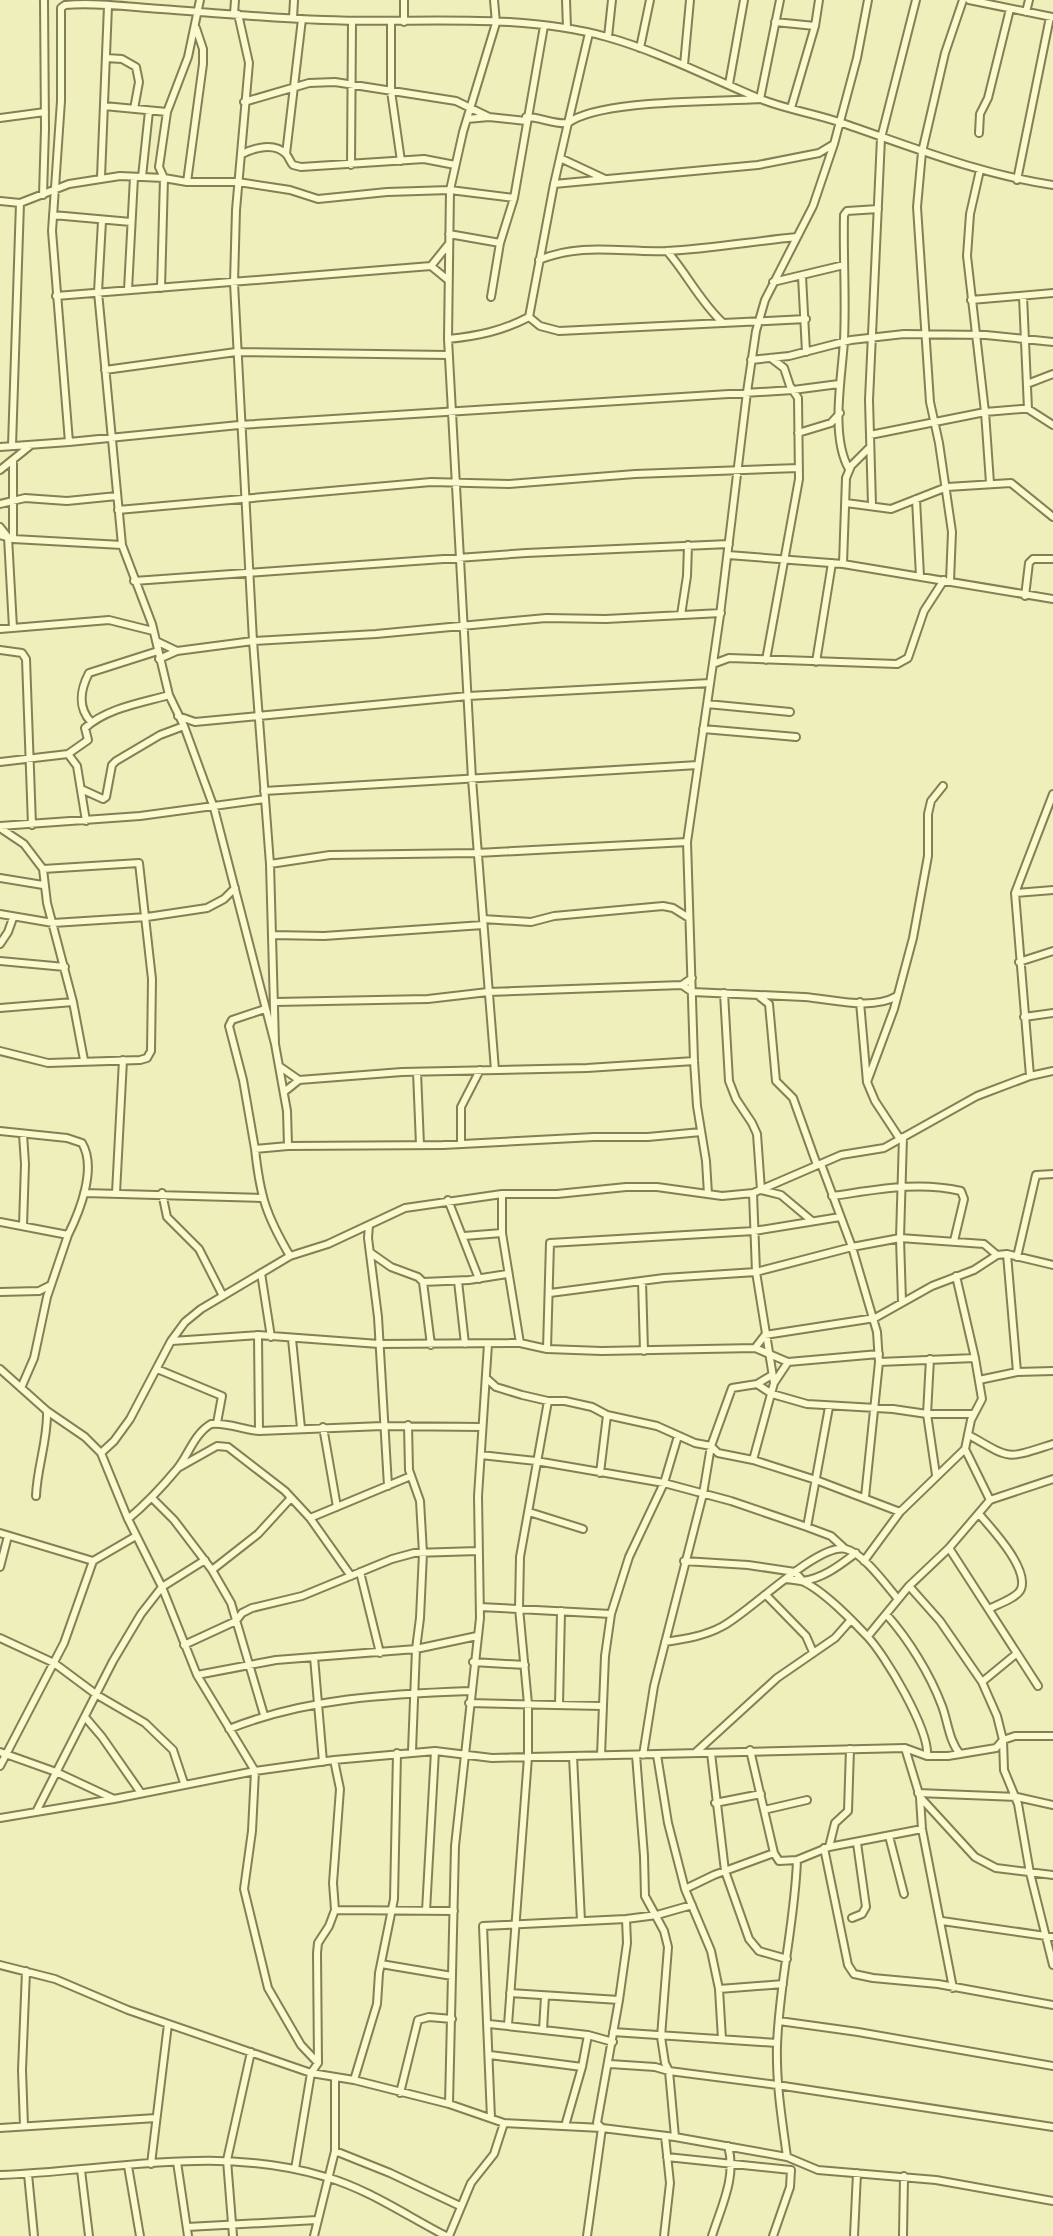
<svg xmlns="http://www.w3.org/2000/svg" width="1053" height="2236" font-family="'Libre Baskerville',serif">
<style>
.lines{fill:none;stroke-linecap:round;stroke-linejoin:round}
.minor-casing{stroke:#867e55;stroke-width:10}
.minor{stroke:#f9face;stroke-width:6}
</style>
<rect width="100%" height="100%" fill="#eeefbb"/>
<g class="lines">
<g class="minor-casing">
<path id="minor" d="M566,0L567,28
M969,0L1052,17
M1026,12L1029,0
M234,14L235,0
M238,14L249,63L236,210L234,283L253,641L270,864L275,1044
M293,18L294,0
M391,22V91L401,161
M404,22V0
M775,22L815,26
M608,37L612,0
M640,48L650,0
M106,58L122,59L136,67L139,82L134,109
M684,65L690,0
M729,84L744,0
M244,102L309,83L335,82L456,101L489,117
M104,106L167,112
M791,108L815,26L819,0
M526,117C541,117 555,125 568,123L589,33
M0,118L45,112
M467,119L489,117L526,121
M979,133L980,114L988,98L1010,9
M242,154C254,148 274,142 286,154C289,157 290,162 293,165L301,167L424,159L455,165
M286,154L302,19
M560,158L605,179
M351,165L352,21
M980,170L970,214L967,256L985,412L990,483
M101,177L108,6
M142,177L149,111
M1017,180L1050,17
M187,182L203,64V49L196,28
M554,184L568,123C600,99 717,102 760,99L780,0
M43,195L45,129L44,0
M0,201L20,203L69,184L120,176L164,178L187,182H238L290,190L318,199L387,192L450,190L514,198
M53,215L131,222
M102,221L98,292L122,545L152,624L169,695L184,726L214,808L275,1044L287,1111L288,1146
M449,234L500,243
M667,251C687,274 699,300 722,322
M539,260C582,242 623,253 667,251C710,249 754,241 797,237
M431,266L448,245
M802,276L806,352
M773,282L844,265
M161,288L164,178L159,167L167,112L188,57L200,0
M128,290L134,177
M56,296L431,266L448,280
M1023,296L1028,409
M491,297L500,243L514,198L544,26
M971,300L1053,293
M529,317L540,326L559,331L806,319
M448,339L450,190L463,132L496,23L494,0
M751,360L789,356L851,340L904,334L986,335L1053,342
M105,370L236,352L448,355
M1027,384L1053,374
M798,433L831,423L840,413
M870,435L985,412L1021,409H1028L1053,425
M69,442L239,425L793,390L839,384
M12,446L20,203
M0,447L69,442L52,231L61,101V8L65,5C96,2 130,7 161,9C215,13 270,18 324,20C417,24 516,12 607,37C660,52 708,77 758,98C784,109 813,113 839,122C910,146 978,174 1053,185
M849,469C830,436 842,377 844,340C846,298 843,257 844,215L847,211L878,209
M0,470L31,445
M916,499L920,576
M846,503L891,509L947,487L1011,483L1053,517
M0,504L25,498L67,501L117,496
M872,505L869,400L881,138L916,0
M118,510L431,482L509,484L635,474L799,468
M0,527L8,537L13,628
M0,535L13,539L122,545
M13,539V461
M728,555L843,564L1053,599
M843,564L846,478L851,466L870,447
M134,581L526,553L729,544
M950,581L952,532L939,443L930,402L917,207L922,152L945,53L963,0
M1025,596L1029,563L1033,559H1053
M681,615L687,576L688,545
M0,629L109,620L153,631
M156,641L177,651
M0,650L22,653L26,659L32,825
M159,659L177,651L253,641L376,634L546,618L606,619L721,613
M766,660L799,479L798,398L790,386L784,368L771,358
M816,662L832,563
M713,664L729,658L897,664L908,658L924,611L944,580
M707,704L790,712
M178,716L195,722L468,696L710,683
M91,722C78,708 80,690 89,673L158,651
M703,729L796,737
M68,754L77,766L86,821
M0,762L68,754L88,740L85,728C107,708 141,703 169,695
M81,789L103,799L106,797L112,765L116,761L160,735L184,726
M264,791L698,765
M0,826L140,816L265,799
M0,828L24,844L43,869L47,903L73,1002L84,1060
M270,864L330,855L477,853L687,842
M0,878L43,885
M1015,893L1053,890
M0,914L53,923L147,917L207,908L224,899L235,888
M483,919L531,922L554,916L663,906L673,908L689,918
M272,935L324,936L483,925
M0,944L8,932L13,918
M0,961L65,967
M1019,962L1053,951
M682,985L692,992C730,994 767,995 804,997C832,999 871,1011 897,996
M724,993L729,1081L736,1099L752,1123L757,1134L761,1190L781,1195L812,1221
M760,997L769,1004L776,1081L793,1098L817,1165
M275,1002L428,999L488,992L682,985L692,978
M860,1002L867,1082L875,1101L900,1139
M0,1008L73,1002
M1024,1017L1053,1013
M0,1051L48,1063L140,1060L147,1058L151,1051L152,979L139,863L43,869
M279,1066L299,1080
M495,1070L472,779L448,339C478,336 502,331 529,317L554,184L758,165L819,153L834,144
M417,1072L420,1145
M1030,1076L1015,893L1053,794
M867,1082L894,1009L913,938L928,856V814L931,801L943,786
M284,1092L299,1080L402,1072L587,1068L694,1061
M0,1131L67,1138L82,1143C97,1168 80,1211 68,1235L0,1222
M461,1144V1107L480,1070
M255,1149L243,1080L229,1026L232,1020L265,1009
M821,1164L852,1247L877,1332L879,1362L865,1497
M84,1193L261,1198
M116,1193L123,1060
M162,1193L167,1217L199,1249L223,1296
M502,1194V1233L520,1343
M708,1194L706,1161L697,1106L694,1061L687,842L720,615L747,392L756,331L765,300L813,206L834,144L857,58L868,0
M832,1196C876,1190 917,1181 961,1191L964,1199L954,1241
M448,1200L479,1279
M369,1225L368,1238L378,1317L388,1486
M23,1226L25,1164L23,1134
M464,1236L502,1233
M371,1253L391,1267L418,1277L423,1282L431,1345
M1007,1254L1017,1372
M290,1256C266,1215 260,1196 255,1149L288,1146L443,1145L594,1137H648L701,1132
M1017,1257L1036,1175L1053,1174
M261,1273L271,1337
M458,1281L465,1344
M642,1281L644,1351
M423,1282L469,1280L507,1274
M0,1292L39,1291L51,1285
M550,1293L664,1278L756,1272L852,1247L900,1238L984,1244L997,1255
M902,1302L900,1238L903,1137
M258,1335L259,1431
M292,1339L301,1428
M172,1341L258,1335L379,1344L520,1343L547,1349L602,1351L755,1348L788,1362L879,1354
M755,1348L765,1335L875,1318L932,1286L974,1270L997,1255L1007,1254L1053,1265
M547,1349L550,1243L754,1231L840,1217
M930,1359L927,1414L936,1475
M879,1362L975,1358
M0,1369L47,1411L85,1437L101,1453L128,1519L162,1587L197,1675L255,1771L252,1831L244,1889L268,1988L301,2045L318,2063
M157,1369L222,1396L217,1423
M486,1378L496,1387L522,1395L548,1401H565L592,1407L607,1415L657,1426L695,1443L711,1446L718,1453L753,1460L816,1480L900,1512
M979,1380L1017,1372L1053,1371
M774,1383L788,1362
M757,1384L772,1394L807,1404L893,1409L927,1414H974
M21,1388L34,1358L47,1297L68,1235
M408,1425L409,1470L420,1501L423,1553L420,1618L416,1649L412,1751
M323,1427L337,1507
M969,1435C1012,1460 1006,1459 1053,1444
M965,1449L990,1500
M101,1453L114,1441L130,1419L171,1341L185,1322L201,1309L290,1256L328,1244L405,1208L502,1194H557L626,1187H657L722,1196L753,1193L841,1155L884,1148L977,1096L1030,1076L1053,1071
M481,1455L536,1461L664,1483L731,1501L807,1527L831,1536L844,1548
M753,1460L774,1383L756,1272L753,1193
M178,1468L217,1446L228,1447L285,1491L310,1518L351,1576
M600,1473L607,1415
M36,1496C37,1467 48,1440 47,1411
M152,1498L174,1520L212,1570L231,1603L264,1715
M529,1512L583,1529
M979,1514C991,1528 1029,1568 1021,1589C1017,1598 998,1604 989,1609
M310,1518L411,1476
M128,1519C146,1504 162,1487 177,1469C189,1454 194,1434 211,1424C227,1422 243,1430 259,1431L383,1426L482,1427
M807,1527L829,1407
M0,1533L93,1561
M949,1548L1038,1686
M684,1561L748,1565L795,1572L803,1581C824,1578 840,1565 856,1553
M864,1561L900,1512L965,1449L971,1420L982,1399L975,1358L956,1276
M0,1567L8,1536
M212,1570L258,1534L290,1499
M360,1572L380,1653
M786,1579C792,1580 799,1580 804,1582C823,1591 852,1620 866,1635C885,1654 930,1731 927,1756
M909,1586L940,1621L982,1682L997,1716L1003,1740L1004,1770L1018,1804L1030,1873L1053,1965
M766,1595L806,1636L813,1652
M480,1607L611,1614
M886,1614C909,1640 930,1674 942,1706C948,1722 949,1741 960,1754
M868,1636L909,1586L949,1548L990,1500L1053,1479
M0,1638L54,1663L97,1695L145,1723L173,1750L184,1783
M665,1642C685,1639 705,1636 723,1626C751,1611 819,1542 846,1549C863,1553 886,1585 898,1599
M184,1645L236,1621L242,1613L252,1608L302,1596L392,1559L414,1553L478,1551
M314,1657L323,1762
M473,1662L525,1665
M197,1675L276,1660L416,1649L477,1636
M982,1682L1016,1654
M469,1703L602,1706
M559,1705L561,1611
M85,1717L102,1737L141,1793
M229,1729C306,1698 388,1694 470,1691
M905,1748L920,1797L975,1857L996,1868L1053,1875
M750,1750L774,1853L779,1861L797,1860L829,1847L922,1829
M0,1752L56,1772L114,1799
M695,1753L777,1678L835,1638L850,1621
M711,1753L725,1871L749,1939L759,1951L787,1959
M601,1755L605,1656L611,1614L629,1557L664,1483L678,1436
M636,1755L644,1856L645,1896L664,1931L668,1947L661,2037L665,2063L669,2071L675,2137
M643,1755L654,1686L703,1494L711,1446L732,1388L757,1384L772,1375
M657,1755L668,1823L685,1889L711,1951L719,1989L722,2039
M573,1756L581,1921
M0,1766L64,1643L93,1561L136,1536
M918,1793L1017,1797L1053,1805
M920,1798L922,1829L953,1988
M715,1803L761,1794
M37,1810L113,1661L141,1614L162,1587L205,1560
M764,1810L807,1800
M0,1818L114,1799L255,1771L334,1760L435,1751L492,1758L905,1748L927,1756H948L996,1748L1003,1740L1015,1736H1053
M889,1836L904,1894
M829,1847L835,1823L848,1811L850,1749
M824,1848L848,1965L854,1974L873,1978L938,1984L1053,2005
M685,1889L714,1875L774,1853
M335,1910L454,1911
M426,1911L435,1751
M852,1918L862,1914L866,1907L857,1843
M942,1921L1053,1937
M381,1964L452,1976
M0,1965L55,1979L128,2010L311,2073L354,2080L449,2104L504,2123L602,2128L675,2137L787,2157L818,2170L936,2180L1053,2201
M719,1989L783,1984
M510,1993L619,2000
M779,2021L858,2032L1053,2066
M489,2024L588,2035L613,2042
M508,2025L528,1757V1704L519,1608L520,1557L548,1401
M543,2030L545,1996
M613,2032L777,2043
M490,2055L582,2067
M610,2064L655,2067L669,2071L777,2085L1053,2127
M354,2080L377,2004L379,1973L394,1899L397,1753
M400,2093L418,2020L429,2017L452,2019
M449,2104L455,1846L480,1618L478,1496L488,1344
M491,2118L483,1926L626,1919L657,1915L692,1905
M24,2126L22,2070L26,1971
M565,2126L582,2067L588,2035
M0,2128L156,2118
M335,2151L390,2173L460,2206
M667,2157L791,2170L790,2187L773,2236
M787,2157C782,2120 776,2084 777,2046C779,1983 795,1922 797,1860
M177,2162L188,2236
M151,2164L168,2024
M128,2166L140,2236
M295,2169L311,2073L318,2063L317,1953L318,1943L329,1926L335,1910L333,1883L340,1789L334,1760
M81,2170L89,2236
M28,2174L34,2236
M0,2175C109,2171 220,2144 326,2177C368,2189 407,2216 446,2236
M187,2227L317,2220
M233,2236L227,2160L251,2052
M314,2236L335,2151V2078
M449,2236L471,2183L494,2154L504,2123
M587,2236L602,2128L597,2123L619,2000L627,1943L626,1919
M664,2236L670,2183L665,2136
M712,2236C721,2207 737,2177 728,2146
M854,2236L857,2173
M903,2236L904,2176"/>
</g>
<use href="#minor" class="minor"/>
</g>
</svg>
